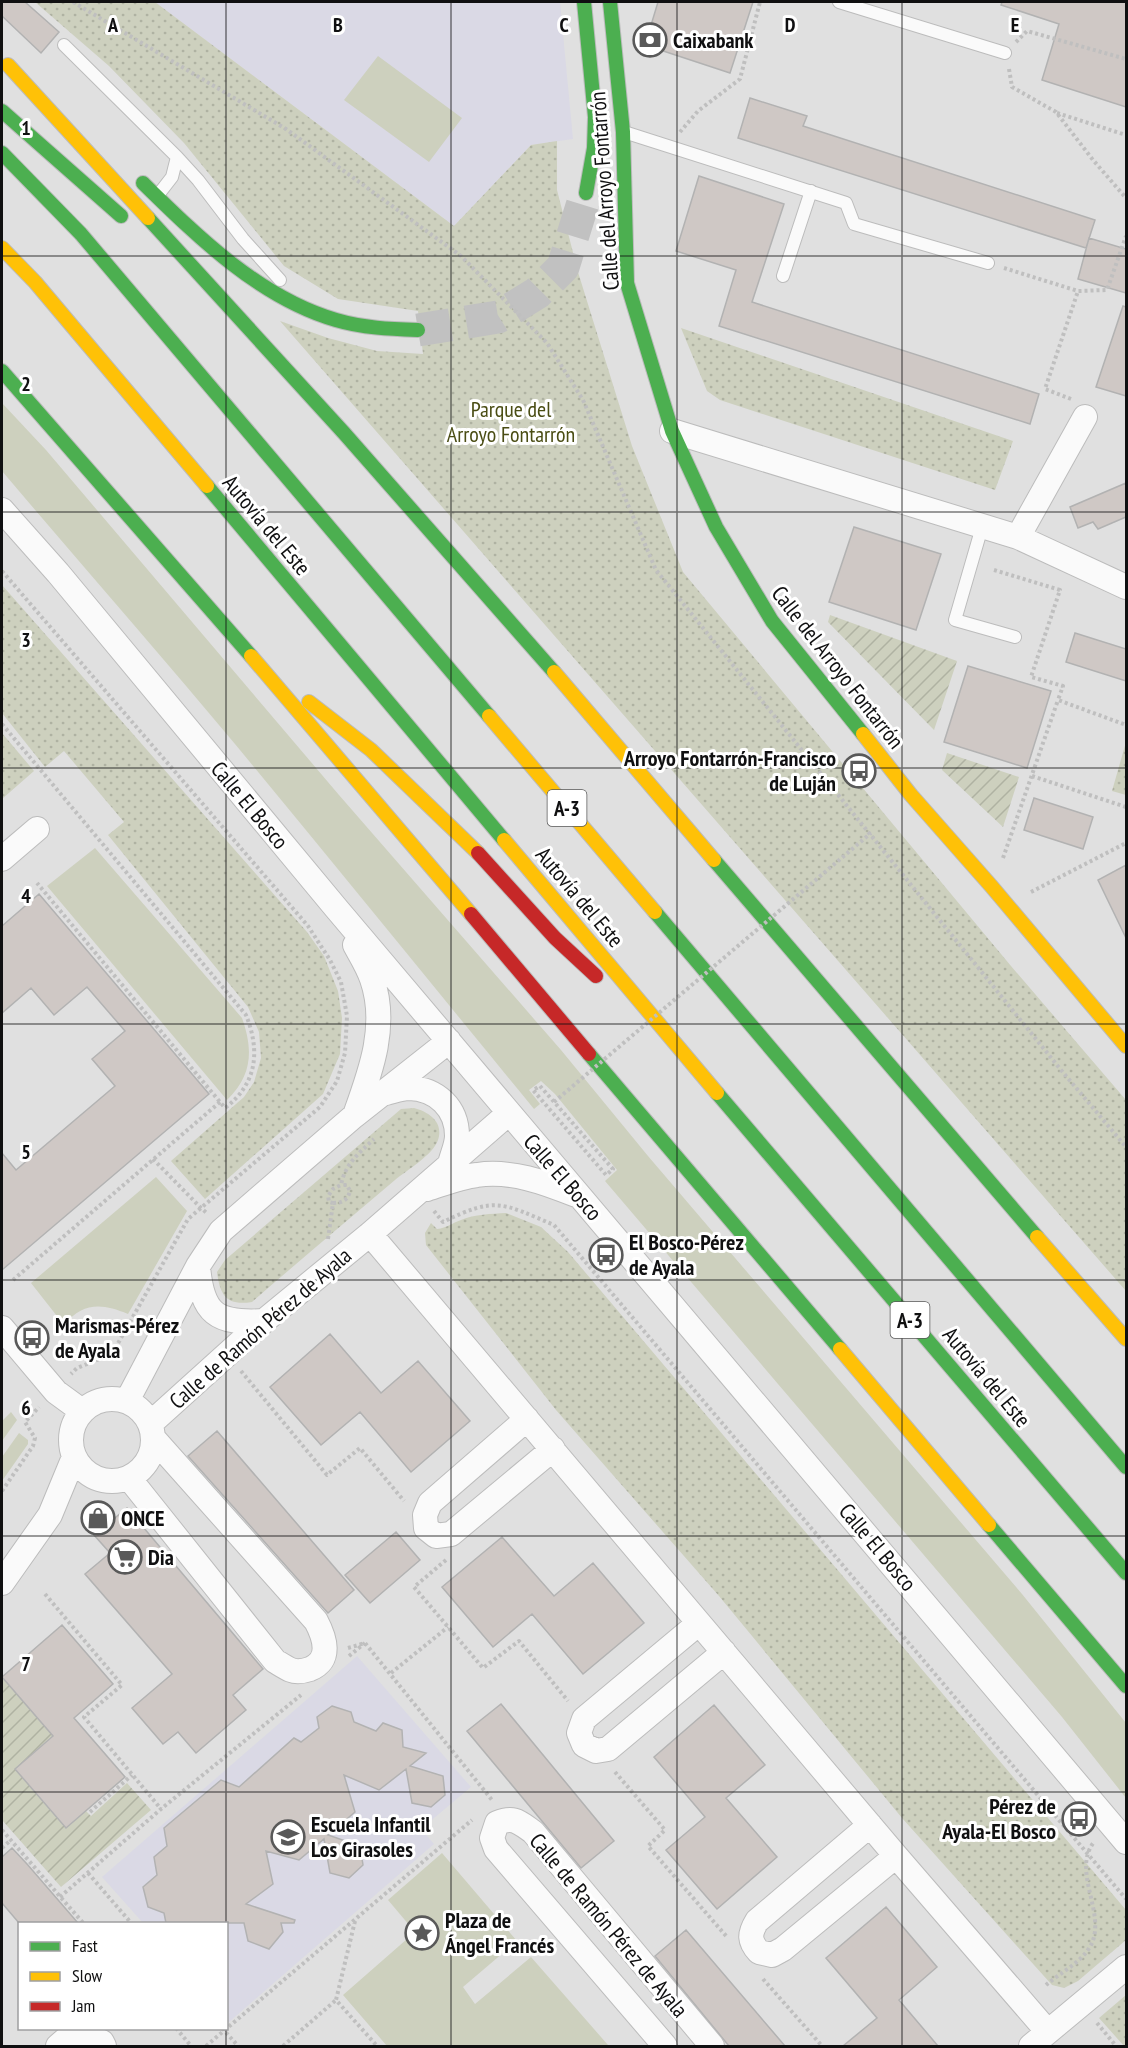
<svg xmlns="http://www.w3.org/2000/svg" width="1128" height="2048" font-family="'PT Sans Narrow',sans-serif">
<style>
.education{fill:#dad9e5}
.grass{fill:#cdd0be}
.park{fill:url(#park-dots)}
.garden{fill:url(#garden-furrows)}
.building{fill:#cfc8c5;stroke:#b2b2b2;stroke-width:1.5}
.lines{fill:none;stroke-linecap:round;stroke-linejoin:round}
.highway-tunnel{stroke:#c1c1c1;stroke-width:33;stroke-dasharray:33 16;stroke-linecap:butt}
.lane-casing{stroke:#bcbcbc;stroke-width:14}
.street-casing{stroke:#bcbcbc;stroke-width:26}
.fast-casing{stroke:#bcbcbc;stroke-width:16}
.slow-casing{stroke:#bcbcbc;stroke-width:16}
.jam-casing{stroke:#bcbcbc;stroke-width:16}
.path{stroke:#bfbfbf;stroke-width:4;stroke-dasharray:3 3;stroke-linecap:butt}
.lane{stroke:#fafafa;stroke-width:12}
.street{stroke:#fafafa;stroke-width:24}
.fast{stroke:#4caf50;stroke-width:14}
.slow{stroke:#ffc107;stroke-width:14}
.jam{stroke:#c62828;stroke-width:14}
.path-bridge{stroke:#bfbfbf;stroke-width:4;stroke-dasharray:3 3;stroke-linecap:butt}
.grid{fill:none;stroke:#101011;stroke-width:1.5;stroke-opacity:0.55}
.labels{text-anchor:middle;dominant-baseline:central;stroke-width:6;stroke-linejoin:round;paint-order:stroke}
.shield{fill:#fff;stroke:#585858;stroke-width:1.5}
.shield-label{font-size:21px;font-weight:bold;fill:#101011}
.poi-label{font-size:22px;font-weight:bold;fill:#101011;stroke:#fff;text-anchor:start}
.street-label{font-size:22px;fill:#101011;stroke:#fff}
.park-label{font-size:22px;fill:#4a4d14;stroke:#fff}
.grid-label{font-size:20px;text-anchor:middle;font-weight:bold;fill:#101011;stroke:#fff;stroke-width:6;stroke-linejoin:round;paint-order:stroke}
</style>
<defs>
<pattern id="park-dots" width="8" height="8" patternUnits="userSpaceOnUse" patternTransform="scale(1.5)"><rect width="8" height="8" fill="#cdd0be"/><path d="M2 2h.1M6 6h.1" fill="none" stroke="#afb2a2" stroke-width="1.8" stroke-linecap="round"/></pattern>
<pattern id="garden-furrows" width="10" height="10" patternUnits="userSpaceOnUse" patternTransform="scale(1.5)"><rect width="10" height="10" fill="#cdd0be"/><path d="M-1 1l2-2M0 10L10 0M9 11l2-2" fill="none" stroke="#afb2a2"/></pattern>
</defs>
<rect width="100%" height="100%" fill="#e0e0e0"/>
<path class="education" d="M155,2H560L573,139L531,145L454,226Z
M357,1656L471,1787L421,1829L434,1844L229,2022L226,2020V1924L143,1923L102,1877Z"/>
<path class="grass" d="M378,56L462,118L429,162L344,100Z
M2,403L46,450L339,795L561,1050L648,1156L1022,1594L1126,1723V1798L1062,1717L605,1181L617,1170L555,1094L541,1081L529,1090L540,1104L534,1109C434,987 335,865 235,744C158,652 79,562 2,471Z
M95,848L242,1018C253,1049 253,1075 227,1100L47,886Z
M156,1177L187,1211L128,1314C102,1303 83,1302 64,1325L31,1283Z
M11,1412L17,1420L2,1441V1421Z
M19,1433L28,1440V1444L2,1481V1457Z
M442,1853L517,1941L463,1987L475,2004L531,1957L608,2045L387,2046L343,1995L415,1932L388,1900Z"/>
<path class="park" d="M35,2H155L454,226L531,145L557,141V190L578,272L632,446L683,572L1011,966L1126,1100V1291L280,321L328,338L377,351L423,354L418,311L338,299L284,266L184,143L109,66Z
M681,328L1013,441L995,490L720,400L707,391Z
M2,585L307,932L324,956L338,991L342,1018L340,1054L323,1094L205,1199L171,1161L244,1097L254,1082L261,1058L259,1032L248,1007L108,835L124,822L64,751L45,767L2,713Z
M2,733L34,771L2,799Z
M1126,742V795L1112,791Z
M414,1108C429,1112 444,1122 438,1140C433,1155 407,1170 395,1180C347,1221 299,1261 252,1302C227,1306 220,1296 217,1272L225,1260L401,1109Z
M506,1213L541,1227L568,1252L1126,1910V1940L1078,1981L1064,1988L1052,1985L902,1818L719,1596L556,1410L426,1245L425,1233L431,1223L437,1229C447,1228 452,1223 461,1220C475,1214 491,1214 506,1213Z
M1126,1995V2046H1124L1099,2018Z"/>
<path class="garden" d="M830,615L957,661L934,730L828,622Z
M947,753L1019,777L1003,827L942,770Z
M2,1677L53,1736L15,1769L66,1828L86,1811L91,1816L127,1783L151,1810L61,1887L2,1820Z"/>
<path class="building" d="M2,2H25L59,32L41,53L2,16Z
M658,2H753L730,73L645,45Z
M1002,2H1126V107L1042,80L1059,24L1001,5Z
M750,98L807,116L803,126L1095,220L1086,248L738,138Z
M699,176L784,204L752,302L1039,394L1030,424L719,326L736,270L676,251Z
M1089,238L1126,249V293L1078,279Z
M1123,306L1126,307V396L1096,387Z
M1126,483V517L1098,529L1093,522L1078,528L1070,507Z
M854,527L941,554L916,630L829,602Z
M1075,633L1126,649V681L1066,662Z
M968,666L1051,691L1027,768L944,742Z
M1034,798L1093,817L1083,849L1024,830Z
M1126,865V938L1098,880Z
M39,894L209,1094L2,1270V1153L16,1170L115,1086L92,1059L125,1031L87,987L54,1015L31,988L2,1013V926Z
M330,1334L381,1393L418,1361L470,1421L411,1472L360,1412L321,1445L270,1387Z
M217,1431L354,1590L328,1613L188,1456Z
M127,1508L263,1669L233,1695L246,1710L196,1753L178,1732L163,1744L132,1708L172,1674L85,1574L110,1553L94,1535Z
M396,1532L420,1560L370,1603L345,1575Z
M502,1537L554,1596L593,1563L644,1623L583,1674L532,1614L493,1647L442,1587Z
M62,1625L113,1684L74,1718L125,1777L66,1828L15,1769L53,1736L2,1677Z
M501,1704L614,1841L581,1868L467,1731Z
M714,1705L765,1765L726,1798L777,1857L717,1909L666,1850L705,1817L654,1757Z
M332,1706L351,1712L354,1722L376,1731L383,1723L402,1730L403,1747L426,1753L410,1766L443,1776L445,1795L431,1807L412,1803L406,1769L379,1790L344,1775L355,1812L328,1835L360,1846L363,1865L349,1878L330,1873L324,1839L299,1860L266,1851L273,1884L246,1904L295,1920L294,1923H281L283,1932L269,1949L248,1941L244,1923H166L164,1913L148,1907L143,1887L157,1875L154,1857L167,1846L164,1828L221,1780L239,1787L294,1738L301,1742L319,1728L317,1717Z
M12,1848L27,1864L78,1923H19L2,1903V1857Z
M886,1907L937,1967L899,2000L938,2046H843L877,2018L826,1958Z
M686,1930L785,2046H729L655,1956Z"/>
<g class="lines">
<path class="highway-tunnel" d="M418,330L498,317L537,293L563,267L586,193"/>
<g class="lane-casing">
<path id="lane" d="M839,2L1005,53
M64,45L177,157L198,180L243,239L280,280
M624,132L846,203L854,224L988,263
M158,195L172,177L177,157
M783,276L811,191
M982,527L955,620L1015,637"/>
</g>
<g class="street-casing">
<path id="street" d="M672,431L1018,537L1126,587
M2,510L58,573L336,908L1126,1842
M1018,537L1085,417
M2,859L37,829
M386,1093C394,1091 402,1088 409,1088C437,1089 457,1108 457,1136C457,1145 452,1155 450,1164
M355,1115C371,1071 388,1025 372,979C368,967 361,956 355,945
M427,1189C443,1184 460,1177 477,1175C511,1170 544,1182 576,1195
M370,1234L896,1856L1048,2032
M198,1266C202,1314 216,1324 264,1321
M2,1328L56,1392L82,1411
M71 1440a41 41 0 1 1 82 0a41 41 0 1 1-82 0Z
M127,1401L198,1266L221,1231L354,1116L449,1041
M527,1419L430,1503L425,1515L426,1528L436,1536L451,1534L553,1449
M151,1423L264,1321L370,1234L509,1113
M129,1478L275,1661C280,1664 286,1668 291,1670C296,1672 304,1671 310,1669C332,1660 325,1638 316,1621L154,1439
M2,1583L50,1515L74,1457
M699,1623L584,1719L579,1733L584,1745L596,1751L608,1749L724,1652
M870,1825L757,1921C749,1934 749,1941 759,1952L772,1955L783,1949L896,1856
M58,2046L65,2040L87,2035L102,2042L104,2046
M665,2046L496,1849L492,1838L497,1823C514,1816 519,1822 533,1832L712,2046
M1031,2046L1126,1967"/>
</g>
<g class="fast-casing">
<path id="fast" d="M584,2L595,117L594,148L586,193
M610,2L623,132L627,283L672,431L716,527L772,621L863,734
M2,111L121,216
M2,153L81,234L489,716
M143,183C198,237 260,298 336,320C363,328 390,329 418,330
M148,218L344,433L554,672
M2,371L251,656
M207,486L504,840
M714,860L1037,1237
M655,912L1126,1467
M589,1054L840,1349
M717,1093L1126,1573
M989,1525L1126,1686"/>
</g>
<g class="slow-casing">
<path id="slow" d="M8,65L148,218
M2,248L35,282L207,486
M251,656L471,914
M554,672L714,860
M309,702L371,750L478,853
M489,716L655,912
M863,734L911,795L992,887L1126,1046
M504,840L717,1093
M1037,1237L1126,1339
M840,1349L989,1525"/>
</g>
<g class="jam-casing">
<path id="jam" d="M478,853L555,938L596,976
M471,914L589,1054"/>
</g>
<path class="path" d="M73,2L286,129L461,256L547,343L583,400L656,570L1061,1070L1126,1147
M1016,42L1027,31L1126,59
M1009,69L1012,87L1056,112L1093,160L1126,198
M1057,113L1126,135
M680,132L698,111L740,79L760,2
M1004,268L1078,291L1107,290L1126,236
M1071,399L1045,389L1078,291
M994,570L1060,590L1031,677L1063,686L1058,700L1126,725
M2,571L308,926L330,960L341,982L347,1016L345,1053L337,1081L320,1107L188,1219L112,1354L77,1368L71,1374
M2,724L246,1015C260,1050 258,1083 225,1108L37,883
M1032,776L1126,807
M1003,858L1058,700
M1031,892L1126,843
M540,1086L613,1169L606,1175L533,1090Z
M153,1159L201,1208L208,1214
M333,1203C342,1203 348,1200 350,1191L347,1185H341
M434,1211L443,1222C496,1196 502,1203 554,1225L1126,1899
M328,1239L333,1203L329,1202L328,1196L333,1189L341,1185C345,1164 359,1153 374,1139
M13,1280L220,1102
M241,1371L327,1475L360,1448L404,1501
M2,1491L33,1446L35,1438L25,1422L39,1407
M446,1560L414,1587L483,1668L519,1641L568,1701
M45,1594L122,1685L84,1717L161,1809
M348,1648L365,1643L492,1800
M349,1656L365,1643
M391,1673L448,1627
M615,1772L665,1830L648,1846L727,1937
M90,1812L132,1775
M2,1830L84,1924
M2,1848L11,1840
M88,1873L132,1924
M60,1897L161,1809L301,1695
M355,1921L336,2000L377,2046
M763,1979L822,2046
M1046,1985C1060,1973 1082,1962 1091,1945C1107,1914 1071,1871 1094,1842
M1097,2023L1116,2046
M176,2028L191,2046
M222,2028L238,2046
M206,2046L472,1820
M283,2046L336,2000"/>
<use href="#lane" class="lane"/>
<use href="#street" class="street"/>
<use href="#fast" class="fast"/>
<use href="#slow" class="slow"/>
<use href="#jam" class="jam"/>
<path class="path-bridge" d="M554,1102L871,833"/>
</g>
<path class="grid" d="M226,2V1924M451,2V2046M677,2V2046M902,2V2046M2,256H1126M2,512H1126M2,768H1126M2,1024H1126M2,1280H1126M2,1536H1126M2,1792H1126M226,2028V2046"/>
<defs>
<g id="bank-ring" transform="scale(1.725)"><circle r="9.5" fill="#fff" stroke="#595959" stroke-width="1.5"/><path d="M-6-4H6V4H-6ZM0-2.3a2.3 2.3 0 1 0 0 4.6a2.3 2.3 0 1 0 0-4.6Z" fill="#595959"/></g>
<g id="bus-ring" transform="scale(1.725)"><circle r="9.5" fill="#fff" stroke="#595959" stroke-width="1.5"/><path d="M-5-6H5V4H4V6H2V4H-2V6H-4V4H-5ZM-3.5-4V0h7V-4ZM-3.5 1.2v1.5H-2V1.2ZM2 1.2v1.5H3.5V1.2Z" fill="#595959"/></g>
<g id="shop-ring" transform="scale(1.725)"><circle r="9.5" fill="#fff" stroke="#595959" stroke-width="1.5"/><path d="M-5-2.5h2.3a2.7 3.5 0 0 1 5.4 0H5L5.5 6h-11ZM-1.5-2.5h3a1.5 2.3 0 0 0-3 0Z" fill="#595959"/></g>
<g id="supermarket-ring" transform="scale(1.725)"><circle r="9.5" fill="#fff" stroke="#595959" stroke-width="1.5"/><path d="M-6-5.5h2.5l.6 2H6L4.5 2H-2.5L-4.4-4H-6ZM-1.5 3.2a1.3 1.3 0 1 0 .1 0ZM3 3.2a1.3 1.3 0 1 0 .1 0Z" fill="#595959"/></g>
<g id="school-ring" transform="scale(1.725)"><circle r="9.5" fill="#fff" stroke="#595959" stroke-width="1.5"/><path d="M0-5L7-2L0 1L-7-2ZM-4 1L0 2.5L4 1V4Q0 6-4 4Z" fill="#595959"/></g>
<g id="sight-ring" transform="scale(1.725)"><circle r="9.5" fill="#fff" stroke="#595959" stroke-width="1.5"/><path d="M0-6L1.8-2.2L6-1.7L2.9 1.2L3.7 5.4L0 3.3L-3.7 5.4L-2.9 1.2L-6-1.7L-1.8-2.2Z" fill="#595959"/></g>
</defs>
<g fill-rule="evenodd">
<use href="#bank-ring" x="650" y="40"/>
<use href="#bus-ring" x="859" y="771"/>
<use href="#bus-ring" x="606" y="1255"/>
<use href="#bus-ring" x="32" y="1338"/>
<use href="#shop-ring" x="98" y="1518"/>
<use href="#supermarket-ring" x="125" y="1557"/>
<use href="#bus-ring" x="1079" y="1819"/>
<use href="#school-ring" x="288" y="1837"/>
<use href="#sight-ring" x="422" y="1933"/>
</g>
<g class="labels">
<g class="shield">
<rect x="547.5" y="790" width="39" height="36" rx="4.5"/>
<rect x="890.5" y="1302" width="39" height="36" rx="4.5"/>
</g>
<g class="shield-label">
<text x="567" y="808">A-3</text>
<text x="910" y="1320">A-3</text>
</g>
<g class="poi-label">
<text x="673" y="40">Caixabank</text>
<text x="836" y="758" text-anchor="end">Arroyo Fontarrón-Francisco<tspan x="836" dy="25">de Luján</tspan></text>
<text x="629" y="1242">El Bosco-Pérez<tspan x="629" dy="25">de Ayala</tspan></text>
<text x="55" y="1325">Marismas-Pérez<tspan x="55" dy="25">de Ayala</tspan></text>
<text x="121" y="1518">ONCE</text>
<text x="148" y="1557">Dia</text>
<text x="1056" y="1806" text-anchor="end">Pérez de<tspan x="1056" dy="25">Ayala-El Bosco</tspan></text>
<text x="311" y="1824">Escuela Infantil<tspan x="311" dy="25">Los Girasoles</tspan></text>
<text x="445" y="1920">Plaza de<tspan x="445" dy="25">Ángel Francés</tspan></text>
</g>
<g class="street-label">
<text transform="translate(604 191) rotate(-94)">Calle del Arroyo Fontarrón</text>
<text transform="translate(267 525) rotate(50)">Autovía del Este</text>
<text transform="translate(838 667) rotate(52)">Calle del Arroyo Fontarrón</text>
<text transform="translate(250 805) rotate(50)">Calle El Bosco</text>
<text transform="translate(580 897) rotate(50)">Autovía del Este</text>
<text transform="translate(563 1177) rotate(49)">Calle El Bosco</text>
<text transform="translate(260 1328) rotate(-41)">Calle de Ramón Pérez de Ayala</text>
<text transform="translate(987 1377) rotate(50)">Autovía del Este</text>
<text transform="translate(878 1547) rotate(50)">Calle El Bosco</text>
<text transform="translate(609 1925) rotate(50)">Calle de Ramón Pérez de Ayala</text>
</g>
<g class="park-label">
<text x="511" y="409">Parque del<tspan x="511" dy="25">Arroyo Fontarrón</tspan></text>
</g>
</g>
<g class="grid-label">
<text x="113" y="32">A</text>
<text x="338" y="32">B</text>
<text x="564" y="32">C</text>
<text x="790" y="32">D</text>
<text x="1015" y="32">E</text>
<text x="26" y="135">1</text>
<text x="26" y="391">2</text>
<text x="26" y="647">3</text>
<text x="26" y="903">4</text>
<text x="26" y="1159">5</text>
<text x="26" y="1415">6</text>
<text x="26" y="1671">7</text>
</g>
<rect width="1128" height="2048" fill="none" stroke="#101011" stroke-width="6"/>
<rect x="18" y="1922" width="210" height="108" fill="#ffffff" stroke="#9f9fa0" stroke-width="1.5"/>
<rect x="30" y="1942" width="30" height="9" fill="#4caf50" stroke="#9f9fa0" stroke-width="1.5"/>
<text x="72" y="1952" font-size="18" fill="#101011">Fast</text>
<rect x="30" y="1972" width="30" height="9" fill="#ffc107" stroke="#9f9fa0" stroke-width="1.5"/>
<text x="72" y="1982" font-size="18" fill="#101011">Slow</text>
<rect x="30" y="2002" width="30" height="9" fill="#c62828" stroke="#9f9fa0" stroke-width="1.5"/>
<text x="72" y="2012" font-size="18" fill="#101011">Jam</text>
</svg>
